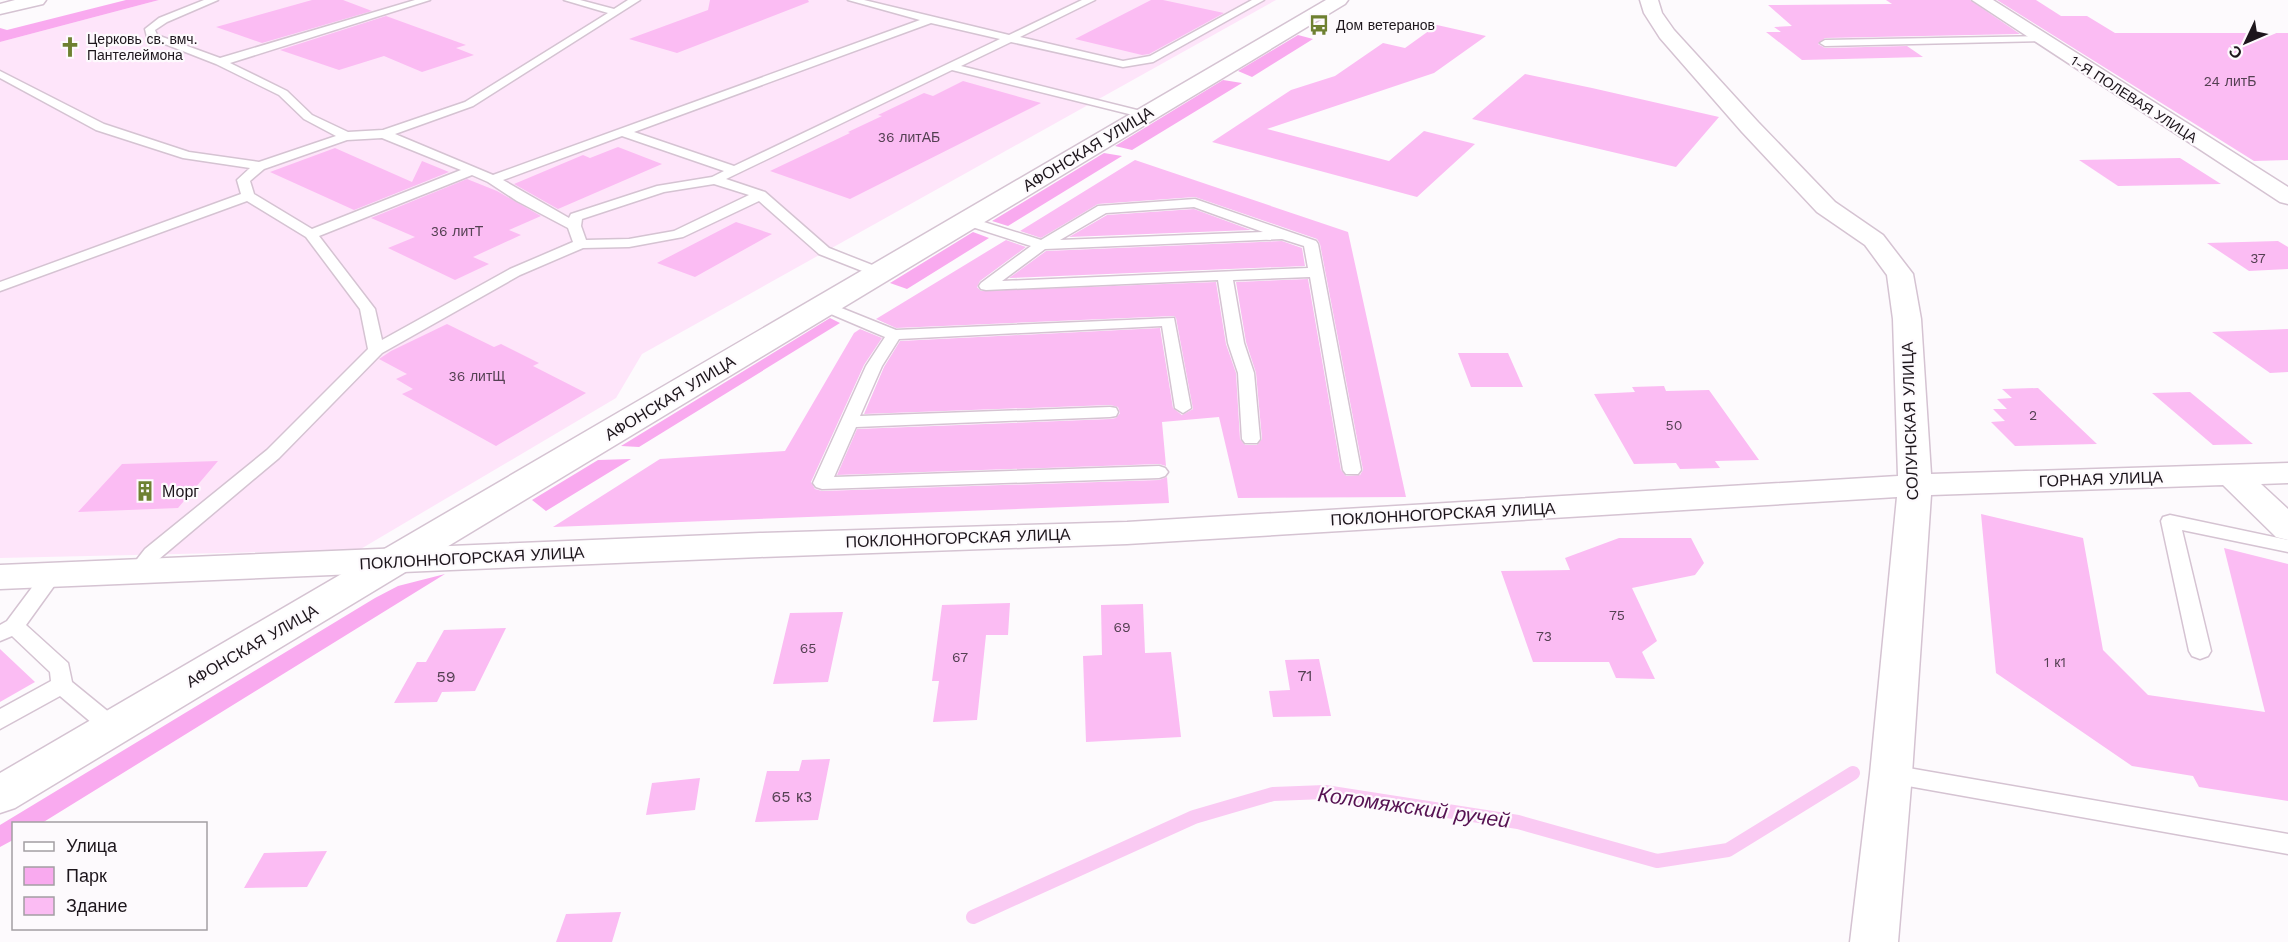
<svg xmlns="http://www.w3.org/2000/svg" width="2288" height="942" font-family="'Work Sans',sans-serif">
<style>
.built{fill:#fee5fa}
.green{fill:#f9aaef}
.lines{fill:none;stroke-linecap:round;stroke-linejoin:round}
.stream{stroke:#facaf3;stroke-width:14}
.building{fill:#fbbcf3}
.service-casing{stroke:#d5c3d2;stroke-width:3}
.minor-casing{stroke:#d5c3d2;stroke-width:3}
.tertiary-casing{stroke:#d5c3d2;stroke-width:3}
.service{fill:#fff;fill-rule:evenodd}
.minor{fill:#fff;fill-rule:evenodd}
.tertiary{fill:#fff;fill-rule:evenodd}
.labels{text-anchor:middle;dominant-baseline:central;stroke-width:4.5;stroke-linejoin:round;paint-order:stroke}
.far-poi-label{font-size:14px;fill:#1d161c;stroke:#fdfafd;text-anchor:start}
.number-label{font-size:14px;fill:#544052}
.far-street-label{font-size:14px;fill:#1d161c;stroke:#fdfafd}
.street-label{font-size:16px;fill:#1d161c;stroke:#fdfafd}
.poi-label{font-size:16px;fill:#1d161c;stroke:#fdfafd;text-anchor:start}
.near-number-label{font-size:16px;fill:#544052}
.near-water-label{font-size:21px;font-style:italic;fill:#561252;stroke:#fdfafd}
</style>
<rect width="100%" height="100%" fill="#fdfafd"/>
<path class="built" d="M159,0H1276L642,354L616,398L359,550L0,558V42Z"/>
<path class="green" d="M126,0H159L0,42V28L7,30Z
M1298,35L1313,39L1252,77L1238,71Z
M1223,80L1242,83L1132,150L1115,146Z
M1104,153L1122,156L1008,226L992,221Z
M973,232L989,238L907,289L890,283Z
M830,318L840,323L639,447L621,446Z
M631,459L546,511L532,500L598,460Z
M445,574L42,823L14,824L13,840L0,847V825L375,598L398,586Z"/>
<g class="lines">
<path class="stream" d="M973,917L1194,817L1273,794L1325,792L1518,822L1657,861L1728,850L1853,773"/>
</g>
<path class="building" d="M312,0H343L372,11L262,43L216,27Z
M710,0H808L809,2L677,53L629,39L708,10Z
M1151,0H1163L1224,13L1149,54L1142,55L1075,39Z
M1886,0H1970L2020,34L1825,38L1818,44L1825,48L1907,46L1923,57L1802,60L1766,32H1781L1774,27L1792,26L1768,5L1892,4Z
M1997,0H2036L2061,16H2087L2115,33H2288V160L2254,161Z
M386,16L466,45L456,48L474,55L422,72L384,56L339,70L280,50Z
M1437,25L1486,36L1434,73L1267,129L1389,161L1424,131L1475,144L1417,197L1212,142L1291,90L1335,76L1383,43L1405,48Z
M1525,74L1592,88L1719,117L1676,167L1472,119Z
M963,81L1041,103L850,199L770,171L850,133L848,132L882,116L878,115L924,93L933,96Z
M618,147L662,164L558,209L514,184L583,155L590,158Z
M335,148L412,182L422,161L449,172L354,210L270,172Z
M2180,158L2221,184L2118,186L2079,160Z
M1135,160L1348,232L1406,497L1238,498L1219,417L1162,422L1166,466L1159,464L837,475L857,429L1110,419L1116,418L1120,413L1118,407L1110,405L864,414L884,367L900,341L1160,328L1173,408L1182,415L1193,409L1176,318L1174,316L896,328L876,319L1006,240L1026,247L980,281L977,287L981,291L1216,282L1226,344L1236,373L1240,439L1245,445H1257L1262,439L1256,373L1246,342L1236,282L1308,279L1341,470L1346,476L1360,475L1363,470L1320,244L1317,239L1195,197L1098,204L1041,238L1020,231Z
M467,179L497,191L541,216L509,230L521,235L473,257L489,264L455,280L388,248L415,237L371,218Z
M1194,209L1251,230L1069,237L1107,215Z
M736,222L772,234L695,277L657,263Z
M1282,241L1302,248L1305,266L1009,278L1046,251Z
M2278,241L2288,247V269L2249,271L2207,243Z
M447,324L494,347L501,344L539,363L533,366L586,393L496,446L402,394L413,389L396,379L407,374L379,359L391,351Z
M860,329L882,338L864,365L811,482L815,489L822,491L1159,480L1167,477L1169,503L553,527L660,459L785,451L854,333Z
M2288,329V372L2270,373L2212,332Z
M1458,353H1508L1523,387H1471Z
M1664,386L1666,391L1709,390L1759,460L1715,461L1720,468L1680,469L1676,463L1634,464L1594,394L1635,392L1632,387Z
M2038,388L2097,444L2015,446L1991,422L2005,421L1993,409H2007L1997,399L2012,398L2002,389Z
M2190,392L2253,444L2213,445L2152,393Z
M218,461L178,508L78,512L122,464Z
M1981,514L2083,538L2103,650L2148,695L2265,712L2224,548L2288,564V801L2199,787L2193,776L2132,766L1996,673Z
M1619,538H1691L1704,563L1695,575L1632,588L1657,641L1642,652L1655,679L1616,678L1609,662H1533L1501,571L1570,570L1565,558Z
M1010,603L1008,635H986L977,720L933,722L939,681H932L942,605Z
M1143,604L1145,653L1171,652L1181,737L1086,742L1083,656L1102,655L1101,605Z
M843,612L828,682L773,684L790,613Z
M506,628L475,691L442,692L437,702L394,703L417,662H426L444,630Z
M0,649L35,682L0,702Z
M1319,659L1331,716L1273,717L1269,691L1290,690L1285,660Z
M830,759L818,820L755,822L767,771H799L802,760Z
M700,778L695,810L646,815L652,783Z
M327,851L307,887L244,888L264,853Z
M621,912L612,942H556L566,914Z"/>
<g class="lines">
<g class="service-casing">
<path id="service" d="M204,0H218L167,22L155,30L157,35L220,58L415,0H430L230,63L287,91L312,115L348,132L383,130L465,102L608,13L564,0H580L614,9L628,0H640L473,106L395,134L493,175L920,20L848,0H864L1009,35L1082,0H1095L1020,37L1123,61L1150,56L1252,0H1264L1153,62L1123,67L1011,42L961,66L1149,113V117L1145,118L952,70L726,179L765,192L829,248L885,270L887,273L885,276H875L819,254L759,201L683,237L629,247L583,248L520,275L382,353L279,458L159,559C150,569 145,581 130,577L127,572L145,549L267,450L368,349L360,309L306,237L247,201L0,291V282L241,194L237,180L250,168L183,158L96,130L0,78V71L104,124L189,152L259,162L336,136L304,119L279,95L216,64L147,37L145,29L159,18ZM931,23L1000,39L734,166L634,132ZM622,136L724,171L712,177L657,186L571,214L569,218L503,180ZM382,138L461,170L312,229L254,194L250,181L264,169L347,140ZM472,175L488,182L517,201L568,228L573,242L510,269L382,340L375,309L319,236ZM714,184L749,195L674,231L629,239L586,240L581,226L582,219L664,192Z
M2041,36L2045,37V41L1825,46L1820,43L1825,40Z
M1195,199L1316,241L1318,244L1361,470L1358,474H1346L1343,470L1310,277L1233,280L1244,343L1254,373L1260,439L1257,443H1245L1242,439L1238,373L1228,343L1218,280L986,290L981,289L979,286L981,283L1031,246L963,224L961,221L968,217L1041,240L1098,206ZM1194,207L1263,232L1060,240L1106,213ZM1282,239L1304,246L1308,268L1002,281L1045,249Z
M824,301L896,330L1174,318L1191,408L1183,413L1175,408L1162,326L899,339L882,366L860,416L1110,407L1116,408L1118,412L1116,416L1110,417L856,427L834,477L1159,466L1165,468L1168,472L1165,476L1159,478L822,489L816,487L813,483L866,366L885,337L819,309L816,306L819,303Z
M2170,515L2288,540V552L2182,530L2211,651L2208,656L2200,659L2192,656L2189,651L2161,521L2163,517Z
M52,568L59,570L62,575L26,625L68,663L72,682L121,722L124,728L121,734L113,737L105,734L60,696L0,729V709L51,681L50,672L12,636L0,641V625L7,621L45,570Z
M1891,765L2288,834V854L1891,783L1883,781L1879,774L1883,767Z"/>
</g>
<g class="minor-casing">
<path id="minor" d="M15,0H46L43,4L0,14V4Z
M1640,0H1658L1662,13L1674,30L1758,122L1835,202L1883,235L1913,274L1921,319L1931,474L2288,463V483L2261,484L2288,509V540L2276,537L2223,485L1931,495L1912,774L1898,942H1850L1870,774L1897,497L1127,544L760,557L0,589V565L760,533L1127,522L1898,476L1893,319L1887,275L1865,245L1817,212L1742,132L1660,38L1644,13Z
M1972,0H1993L2288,187V204L2280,202Z"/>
</g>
<g class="tertiary-casing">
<path id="tertiary" d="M1326,0H1348L1345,4L15,808L0,813V773Z"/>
</g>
<use href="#service" class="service"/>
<use href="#minor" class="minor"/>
<use href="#tertiary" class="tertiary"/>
</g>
<defs>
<g id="bus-bare" transform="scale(1.62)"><path d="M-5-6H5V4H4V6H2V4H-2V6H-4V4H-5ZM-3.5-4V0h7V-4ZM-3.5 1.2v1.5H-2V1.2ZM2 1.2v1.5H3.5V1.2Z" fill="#6e8131" stroke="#fdfafd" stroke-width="2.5" paint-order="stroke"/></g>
<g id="church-bare" transform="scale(1.62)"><path d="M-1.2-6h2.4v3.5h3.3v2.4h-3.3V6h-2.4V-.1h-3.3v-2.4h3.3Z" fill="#6e8131" stroke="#fdfafd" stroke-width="2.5" paint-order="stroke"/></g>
<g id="building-bare" transform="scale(1.62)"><path d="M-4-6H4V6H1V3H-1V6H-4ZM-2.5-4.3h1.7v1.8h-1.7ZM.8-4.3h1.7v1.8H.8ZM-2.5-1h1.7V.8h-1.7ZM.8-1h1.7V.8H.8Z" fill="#6e8131" stroke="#fdfafd" stroke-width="2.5" paint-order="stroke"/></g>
</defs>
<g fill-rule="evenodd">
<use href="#bus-bare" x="1319" y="25"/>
<use href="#church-bare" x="70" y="47"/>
<use href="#building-bare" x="145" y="491"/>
</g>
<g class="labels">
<g class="far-poi-label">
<text x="1336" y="25">Дом ветеранов</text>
<text x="87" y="39">Церковь св. вмч.<tspan x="87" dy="16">Пантелеймона</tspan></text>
</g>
<g class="number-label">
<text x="2230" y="81">24 литБ</text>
<text x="909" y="137">36 литАБ</text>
<text x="457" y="231">36 литТ</text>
<text x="2258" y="258">37</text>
<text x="477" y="376">36 литЩ</text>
<text x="2033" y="415">2</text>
<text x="1674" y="425">50</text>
<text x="1617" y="615">75</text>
<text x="1122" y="627">69</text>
<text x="1544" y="636">73</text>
<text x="808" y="648">65</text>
<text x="960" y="657">67</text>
<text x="2055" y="662">1 к1</text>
</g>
<g class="far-street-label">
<text transform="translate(2134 99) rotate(33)">1-Я ПОЛЕВАЯ УЛИЦА</text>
</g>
<g class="street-label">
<text transform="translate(1088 149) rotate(-31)">АФОНСКАЯ УЛИЦА</text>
<text transform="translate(670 398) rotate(-31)">АФОНСКАЯ УЛИЦА</text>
<text transform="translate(1910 421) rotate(-92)">СОЛУНСКАЯ УЛИЦА</text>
<text transform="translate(2101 479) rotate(-2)">ГОРНАЯ УЛИЦА</text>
<text transform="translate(1443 514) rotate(-3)">ПОКЛОННОГОРСКАЯ УЛИЦА</text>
<text transform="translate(958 538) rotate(-2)">ПОКЛОННОГОРСКАЯ УЛИЦА</text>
<text transform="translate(472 558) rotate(-3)">ПОКЛОННОГОРСКАЯ УЛИЦА</text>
<text transform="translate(252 646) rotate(-30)">АФОНСКАЯ УЛИЦА</text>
</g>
<g class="poi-label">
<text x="162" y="491">Морг</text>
</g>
<g class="near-number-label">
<text x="1305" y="675">71</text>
<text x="446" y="676">59</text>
<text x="792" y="796">65 к3</text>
</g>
<g class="near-water-label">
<text transform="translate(1414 807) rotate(8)">Коломяжский ручей</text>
</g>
</g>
<rect x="12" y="822" width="195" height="108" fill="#fdfafd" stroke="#a39fa3" stroke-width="1.5"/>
<rect x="24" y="842" width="30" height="9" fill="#ffffff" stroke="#a39fa3" stroke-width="1.5"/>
<text x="66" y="852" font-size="18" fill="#1d161c">Улица</text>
<rect x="24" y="867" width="30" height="18" fill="#f9aaef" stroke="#a39fa3" stroke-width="1.5"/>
<text x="66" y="882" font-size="18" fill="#1d161c">Парк</text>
<rect x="24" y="897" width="30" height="18" fill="#fbbcf3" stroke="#a39fa3" stroke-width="1.5"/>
<text x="66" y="912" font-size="18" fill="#1d161c">Здание</text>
<g transform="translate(2246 42) rotate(226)" stroke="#fdfafd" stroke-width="4.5" paint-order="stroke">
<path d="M0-4.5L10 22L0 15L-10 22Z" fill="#1d161c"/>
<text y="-9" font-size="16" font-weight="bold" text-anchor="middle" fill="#1d161c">С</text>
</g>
</svg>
